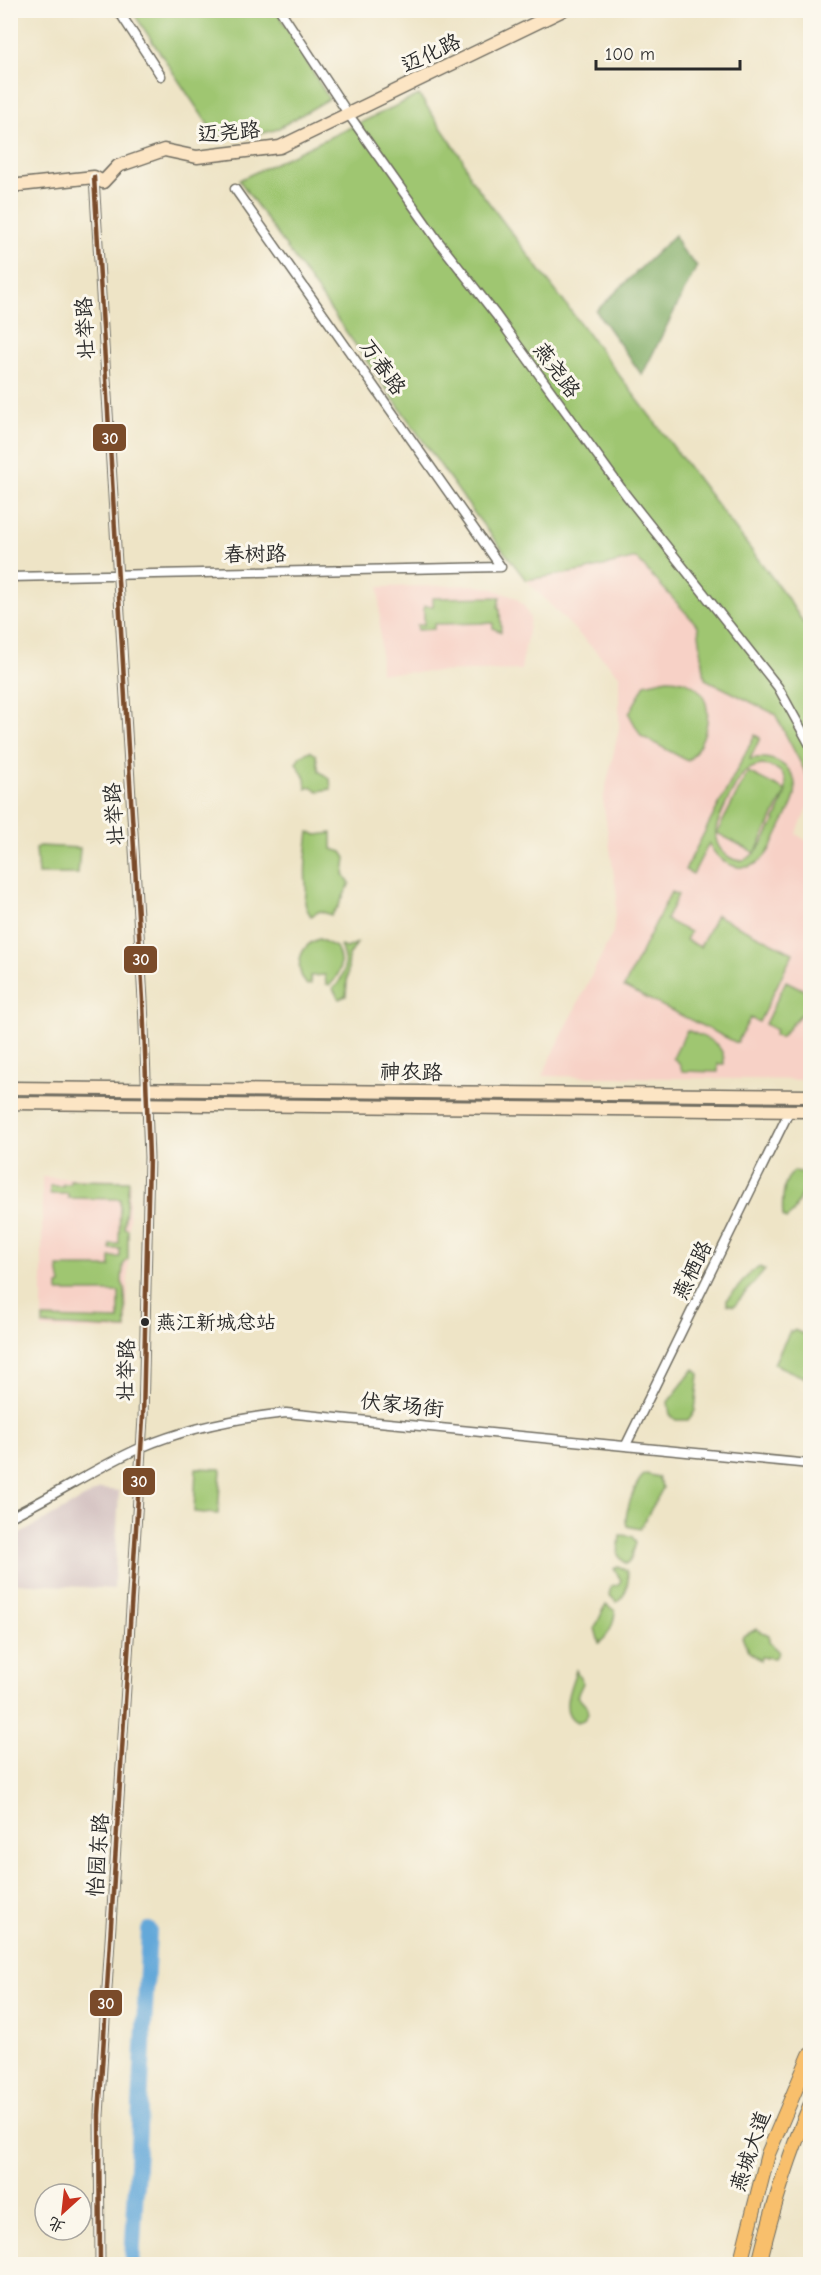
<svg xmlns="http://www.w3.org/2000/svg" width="821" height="2275" font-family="'Comic Neue','LXGW WenKai TC',sans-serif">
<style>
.built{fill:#f7d1c6}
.industrial{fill:#d2bfbf}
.green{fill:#9fc671;stroke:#65784e;stroke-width:1.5;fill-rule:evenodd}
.forest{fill:#7fab63;stroke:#556b47;stroke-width:1.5}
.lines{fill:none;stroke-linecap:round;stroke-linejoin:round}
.river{stroke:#64a8d9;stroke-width:16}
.street-casing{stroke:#6f6c61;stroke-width:11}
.secondary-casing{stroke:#6f6c61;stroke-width:15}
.primary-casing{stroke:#6f6c61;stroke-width:16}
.street{stroke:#fff;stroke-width:8}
.secondary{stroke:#fce5c4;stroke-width:12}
.primary{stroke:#f8bf6c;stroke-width:14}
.bus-1-casing{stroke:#fbf7ec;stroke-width:9}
.bus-1{stroke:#7a4b2a;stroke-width:4.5}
.bus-dot{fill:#2b2b2b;stroke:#fbf7ec;stroke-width:2}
.labels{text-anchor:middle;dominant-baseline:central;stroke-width:6;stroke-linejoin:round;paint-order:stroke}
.bus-label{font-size:20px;fill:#2b2b2b;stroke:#fbf7ec;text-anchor:start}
.street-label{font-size:21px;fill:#2b2b2b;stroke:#fbf7ec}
.line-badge{stroke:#fbf7ec;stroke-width:2}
.badge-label{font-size:16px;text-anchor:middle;font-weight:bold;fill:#fff}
</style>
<rect width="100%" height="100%" fill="#fbf7ec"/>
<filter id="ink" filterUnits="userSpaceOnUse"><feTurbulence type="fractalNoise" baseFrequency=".0167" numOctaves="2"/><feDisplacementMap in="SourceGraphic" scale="12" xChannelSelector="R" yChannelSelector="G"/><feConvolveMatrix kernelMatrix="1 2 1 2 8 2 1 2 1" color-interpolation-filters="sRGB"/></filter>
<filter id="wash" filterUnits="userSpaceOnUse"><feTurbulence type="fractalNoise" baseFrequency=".008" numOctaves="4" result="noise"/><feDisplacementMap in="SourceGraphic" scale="24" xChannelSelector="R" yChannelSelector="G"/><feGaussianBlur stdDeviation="1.35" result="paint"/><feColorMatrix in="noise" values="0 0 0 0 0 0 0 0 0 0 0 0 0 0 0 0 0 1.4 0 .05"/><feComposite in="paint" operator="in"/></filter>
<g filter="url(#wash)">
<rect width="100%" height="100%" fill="#eee4c6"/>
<path class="built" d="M636,558L698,627L705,679L775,714L810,781V803L796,834L810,843V1080L542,1076L613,932L617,896L603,800L619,729V675L526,580L583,571Z
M472,585L491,588L516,598L525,607L530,619L521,670L381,673L379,587Z
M42,1177L130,1180L127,1331L42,1329Z"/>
<path class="industrial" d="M100,1489L119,1491L114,1589L17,1583L11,1587V1539Z"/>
<path class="green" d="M132,11H285L279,15L329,99L275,130L248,137L215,135Z
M419,95L462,158L471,179L786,596L810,633V781L775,714L705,679L698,626L636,558L583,571L526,580L474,513L239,180Z
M500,597L498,607L500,610L501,632L493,628V623L434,624V629L418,630L417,625H424V606H433V598Z
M667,679C719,679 715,732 688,761L641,736L629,714L645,684Z
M755,735L760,738L750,759C773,754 799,767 795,795C793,806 785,818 780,829C775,838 772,849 764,857C746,877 718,865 709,843L693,874L685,870ZM762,765C800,769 784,800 774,822C765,840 747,878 722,851C717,845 715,837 716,830C718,818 737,780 745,772C750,768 756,766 762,765Z
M310,751L316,755L319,771L330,779L331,789L318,791L311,787L306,789L305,778L296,763L300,756Z
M748,772L786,791L755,853L717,833Z
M309,832L317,835L332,833V849L342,852L346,858L344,874L350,883L338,907L331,915L320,911L311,916C300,900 308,899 306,884C304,866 307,848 309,832Z
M39,846L80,848L78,874H38L36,848Z
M671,892L678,895L666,920L690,932L686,940L700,947L716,915L793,953L759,1022L750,1018L737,1043L624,987Z
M319,939L336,947C343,961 342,973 330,985L326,984L325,975L310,976L311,984L307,985C294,969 298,946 319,939Z
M357,943L349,956L346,996L339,999L333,989C346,977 347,962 340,946L347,948Z
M786,981L810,993V1009L800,1015L780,1038L774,1035L776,1030L765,1024Z
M687,1030C704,1038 725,1041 724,1064H718V1072L682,1071L679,1063L673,1058Z
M794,1171L807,1173L809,1177L793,1213L786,1219L783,1216C782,1204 782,1179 794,1171Z
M70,1180L129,1181L124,1228L128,1229V1259L123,1265L122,1282L125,1289L126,1329L43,1325V1318L119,1320V1292H58V1286L61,1285L58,1267H110V1257H120V1249H110V1244H119L120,1199L68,1198V1194H50V1186H63V1184H70Z
M760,1267L765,1270L734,1306L727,1304V1300L751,1272Z
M794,1330L810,1337V1367L807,1366L805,1378L774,1364L790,1331L793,1332Z
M694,1369L699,1374L695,1411L688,1420H676L670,1415L668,1402Z
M196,1468L221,1469L218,1514L194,1512Z
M646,1474L658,1477L663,1488L640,1529L627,1526C623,1516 636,1478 646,1474Z
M620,1535L632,1536L636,1543L630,1561L626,1564L618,1555Z
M618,1566L626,1570C631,1580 626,1596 617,1602L609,1595L611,1586L619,1584L621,1580L614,1569Z
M606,1604L615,1611C614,1624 610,1635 599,1643L595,1628Z
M756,1629L769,1635V1642L779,1652L775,1658L761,1657L760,1660L748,1651L742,1637Z
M576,1670L583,1683L577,1696L587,1707L588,1714L584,1720L577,1722C557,1712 572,1685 576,1670Z"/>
<path class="forest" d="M675,235L680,248L697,266L642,375L596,311Z"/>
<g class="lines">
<path class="river" d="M132,2264L149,1930"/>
</g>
</g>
<g filter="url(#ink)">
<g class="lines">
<g class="street-casing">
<path id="street" d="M118,10L161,76
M280,10L349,115L438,241L496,315L626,495L778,687L810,745
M94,177L143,1000L149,1157L143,1418L99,2115L100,2264
M235,189L501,567
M10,577L501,567
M626,1445L790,1110
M10,1517C54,1496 95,1468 140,1448C184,1429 238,1418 286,1413L810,1464"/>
</g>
<g class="secondary-casing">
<path id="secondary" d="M10,186L94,177L103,182L118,166L164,150L197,157L280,147L563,10
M10,1088L810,1096
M10,1103L810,1111"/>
</g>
<g class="primary-casing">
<path id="primary" d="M740,2264L768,2154L810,2055
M759,2264C772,2210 788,2157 810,2106"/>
</g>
<use href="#street" class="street"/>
<use href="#secondary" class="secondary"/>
<use href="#primary" class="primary"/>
<g class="bus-1-casing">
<path id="bus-1" d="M94,177L143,1000L149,1157L143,1418L99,2115L100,2264"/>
</g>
<use href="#bus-1" class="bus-1"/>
</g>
</g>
<circle class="bus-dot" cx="145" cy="1322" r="5"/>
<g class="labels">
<g class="bus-label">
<text x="156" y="1322">燕江新城总站</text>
</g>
<g class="street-label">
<text transform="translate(431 53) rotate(-26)">迈化路</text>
<text transform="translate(229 132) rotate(-5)">迈尧路</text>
<text transform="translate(85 328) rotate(-93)">壮举路</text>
<text transform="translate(383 367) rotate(55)">万春路</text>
<text transform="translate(557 370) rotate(54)">燕尧路</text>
<text transform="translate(255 554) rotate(-1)">春树路</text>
<text transform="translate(114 814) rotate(-94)">壮举路</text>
<text transform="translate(411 1072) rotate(1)">神农路</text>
<text transform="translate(692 1270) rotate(-64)">燕栖路</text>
<text transform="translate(126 1370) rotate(-89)">壮举路</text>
<text transform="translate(402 1405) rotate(6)">伏家场街</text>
<text transform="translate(98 1855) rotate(-86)">怡园东路</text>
<text transform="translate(750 2151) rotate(-71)">燕城大道</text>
</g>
</g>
<g class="line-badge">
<rect x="92" y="423" width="35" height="29" rx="6" fill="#7a4b2a"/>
<rect x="123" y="945" width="35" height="29" rx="6" fill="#7a4b2a"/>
<rect x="122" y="1467" width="34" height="29" rx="6" fill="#7a4b2a"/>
<rect x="89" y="1989" width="34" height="28" rx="6" fill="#7a4b2a"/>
</g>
<g class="badge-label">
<text x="110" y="444">30</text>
<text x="141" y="965">30</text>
<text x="139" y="1487">30</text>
<text x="106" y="2009">30</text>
</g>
<rect width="821" height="2275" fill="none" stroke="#fbf7ec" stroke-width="36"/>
<g transform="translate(63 2212) rotate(207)"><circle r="28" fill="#fbf7ec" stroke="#a8a59f" stroke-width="1.5"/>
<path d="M0-4.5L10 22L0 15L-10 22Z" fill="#c8321e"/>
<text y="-9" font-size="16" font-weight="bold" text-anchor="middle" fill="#2b2b2b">北</text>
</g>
<path d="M596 60v9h144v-9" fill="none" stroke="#2b2b2b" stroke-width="3"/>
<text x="605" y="60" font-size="18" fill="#2b2b2b" stroke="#fbf7ec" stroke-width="4.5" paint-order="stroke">100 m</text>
</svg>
